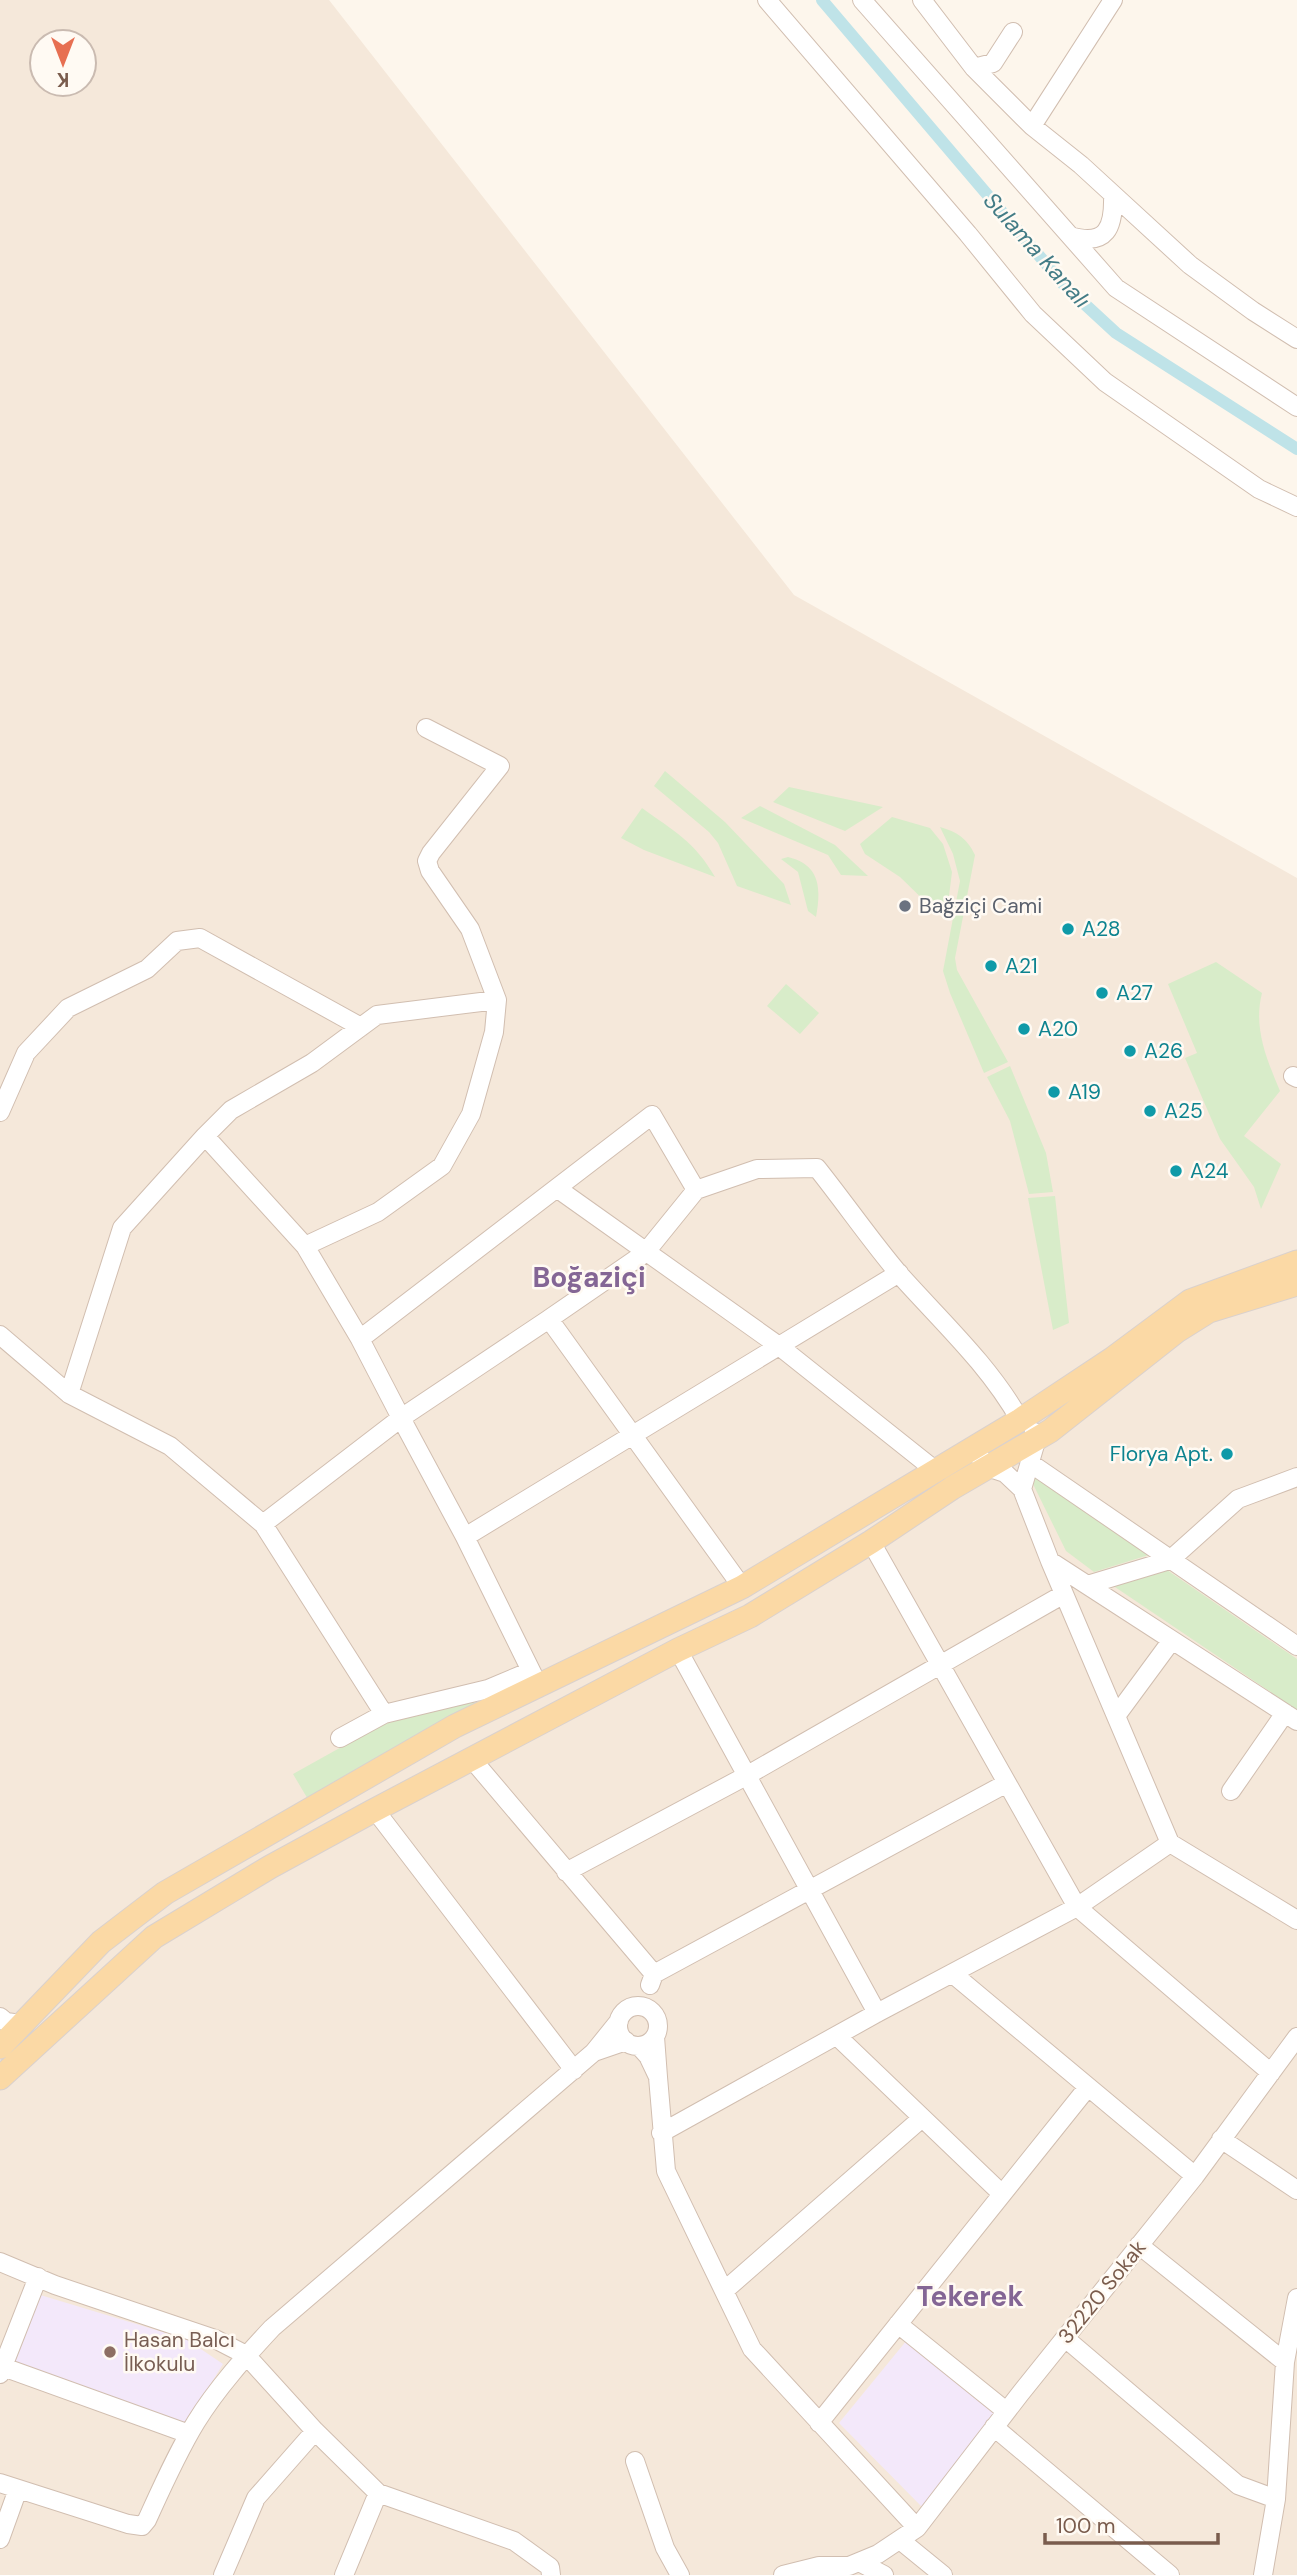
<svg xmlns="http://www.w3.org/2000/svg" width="1297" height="2575" font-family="'DM Sans',sans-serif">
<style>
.residential{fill:#f5e8da;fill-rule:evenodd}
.education{fill:#f3e8fa}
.green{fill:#d8ecc9}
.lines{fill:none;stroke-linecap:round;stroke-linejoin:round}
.canal{stroke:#bfe3e8;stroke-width:12}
.minor-casing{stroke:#d1beb0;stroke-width:20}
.major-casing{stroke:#dad1cd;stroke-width:25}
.minor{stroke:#fff;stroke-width:18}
.major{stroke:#fbd9a5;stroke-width:23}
.worship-dot{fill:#6b7280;stroke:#fffaf3;stroke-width:2.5}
.culture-dot{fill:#0f9aa8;stroke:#fffaf3;stroke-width:2.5}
.education-dot{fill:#8d6e63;stroke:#fffaf3;stroke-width:2.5}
.labels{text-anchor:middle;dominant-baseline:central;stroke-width:5;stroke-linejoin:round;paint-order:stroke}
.worship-label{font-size:21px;fill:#5b616d;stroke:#fffaf3;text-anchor:start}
.culture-label{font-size:21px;fill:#0d838f;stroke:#fffaf3;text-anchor:start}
.street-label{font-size:21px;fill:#7a5c4d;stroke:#fffaf3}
.education-label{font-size:21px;fill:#785e54;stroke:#fffaf3;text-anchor:start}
.water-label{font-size:23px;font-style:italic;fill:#437c86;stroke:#fffaf3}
.district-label{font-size:28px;font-weight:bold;fill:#846695;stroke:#fffaf3}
</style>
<rect width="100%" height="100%" fill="#fdf6ec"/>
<path class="residential" d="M0,0H329L794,595L1297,878V2575H0ZM42,42H84V84H42Z"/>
<path class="education" d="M37,2294L186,2339L223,2364L182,2431L10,2365Z
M907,2340L997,2409L923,2508L839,2423Z"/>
<path class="green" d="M665,771L725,822L784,884L791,905L737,886L718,843L709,832L654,786Z
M789,787L883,807L845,831L773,802Z
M760,806L835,845L868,876L841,875L828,855L741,818Z
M642,808C674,831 695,842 715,877L644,850L621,838Z
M892,817L930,828L943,844L952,872L948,904L938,914L900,877L865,854L860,844Z
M940,827C957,832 967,838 975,855L955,958L957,970L1008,1062L984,1073L950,993L943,971L960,881L953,854Z
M788,857C821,865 821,889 816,917L808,911L798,872L781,859Z
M1216,962L1262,993C1253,1028 1267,1060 1280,1091L1244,1136L1281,1164L1261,1209L1254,1187L1220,1139L1185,1058L1197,1053L1168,984Z
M786,984L819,1013L800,1034L767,1006Z
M1010,1066L1046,1153L1053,1192L1029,1194L1010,1121L987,1077Z
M1055,1196L1069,1323L1053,1330L1028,1198Z
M1037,1474L1152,1554L1094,1572L1066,1551L1033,1484Z
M1164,1568L1297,1659V1710L1112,1585Z
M460,1700H490L309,1801L293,1774L379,1726Z"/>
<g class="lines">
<path class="canal" d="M822,0L1064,285L1116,333L1297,449"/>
<g class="minor-casing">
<path id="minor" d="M767,0L968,234L1033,314L1105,382L1259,489L1297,507
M862,0L1116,288L1297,407
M922,0L974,68L1032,126L1081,165L1190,265L1253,311L1297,339
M974,68L993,63L1013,32
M1032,126L1113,0
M1070,236C1107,247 1114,227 1113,195
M426,728L500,766L431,853L427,861L430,871L470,929L497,1000L494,1032L471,1114L442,1166L378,1212L305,1246L360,1339L401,1418L549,1319L742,1587
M1293,1076L1297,1078
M0,1112L26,1053L68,1008L147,969L177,941L200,938L361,1027
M205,1136L231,1110L312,1063L377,1015L497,1000
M558,1189L779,1346L936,1471
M696,1190L757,1169L817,1168C845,1203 871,1241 900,1275C942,1322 989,1365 1020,1420
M0,1335L69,1394L170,1446L263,1524L384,1714
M360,1339L652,1115L696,1190L645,1253L549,1319
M69,1394L122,1228L205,1136L305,1246
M1034,1432L1037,1438L1022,1489L1050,1561L1170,1843L1297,1920
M974,1449L987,1467L1005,1473L1022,1489
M1030,1463L1297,1646
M263,1524L401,1418L465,1537L539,1687
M465,1537L899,1273
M871,1542L1077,1907L1271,2073
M1050,1561L1297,1721
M1087,1585L1170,1560L1238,1499L1297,1477
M678,1650L877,2013
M1116,1716L1172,1640
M340,1738L384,1714L488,1689L531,1671
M471,1758L654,1974L650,1985
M1231,1791L1285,1713
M375,1810L574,2070
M566,1872L746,1776L1064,1594
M654,1974L1007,1783
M953,1974L1195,2176
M618 2026a20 20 0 1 1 40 0a20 20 0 1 1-40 0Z
M0,2017L6,2022L21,2024
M619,2021L594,2052L626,2041
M837,2036L1002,2194
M639,2046L648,2056L658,2077L655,2037
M658,2077L666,2171L752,2349L917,2528
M661,2133L877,2013L1077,1907L1170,1843
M1221,2139L1297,2190
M1139,2245L1285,2362
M0,2262L55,2285L215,2339L246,2355L315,2431L378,2493L514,2541L550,2567L551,2575
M724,2291L922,2118
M898,2324L1006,2411
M1065,2338L1238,2485L1276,2499
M3,2367L189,2434
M0,2374L38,2277
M819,2423L1088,2087
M994,2427L1170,2575
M635,2461L665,2548L680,2575
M0,2483L128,2524L142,2526L147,2520C162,2487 177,2453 196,2422C217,2388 245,2357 272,2328L594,2052
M0,2539L18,2489
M900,2540L943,2575
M859,2562L884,2575
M223,2575L256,2498L315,2431
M344,2575L378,2493
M783,2575L819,2566H849L878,2554L917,2528L1020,2394L1195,2176L1297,2037
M1263,2575L1276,2499L1285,2362L1297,2298"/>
</g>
<g class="major-casing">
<path id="major" d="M0,2047L101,1942L165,1893L455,1726L742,1587L1020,1420L1112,1359L1190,1301L1297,1262
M0,2078L154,1937L270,1867L371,1812L678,1650L750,1616L871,1542L952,1488L1050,1431L1177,1331L1209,1311L1297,1284"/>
</g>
<use href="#minor" class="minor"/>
<use href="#major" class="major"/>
</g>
<circle class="worship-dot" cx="905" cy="906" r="7"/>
<g class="culture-dot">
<circle cx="1068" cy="929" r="7"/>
<circle cx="991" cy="966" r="7"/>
<circle cx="1102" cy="993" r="7"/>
<circle cx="1024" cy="1029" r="7"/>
<circle cx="1130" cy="1051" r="7"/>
<circle cx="1054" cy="1092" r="7"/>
<circle cx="1150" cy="1111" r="7"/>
<circle cx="1176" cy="1171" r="7"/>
<circle cx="1227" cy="1454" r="7"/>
</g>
<circle class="education-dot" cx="110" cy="2352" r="7"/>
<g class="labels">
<g class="worship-label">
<text x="919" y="906">Bağziçi Cami</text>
</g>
<g class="culture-label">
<text x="1082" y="929">A28</text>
<text x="1005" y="966">A21</text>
<text x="1116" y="993">A27</text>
<text x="1038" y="1029">A20</text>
<text x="1144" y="1051">A26</text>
<text x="1068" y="1092">A19</text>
<text x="1164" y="1111">A25</text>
<text x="1190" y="1171">A24</text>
<text x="1213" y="1454" text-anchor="end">Florya Apt.</text>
</g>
<g class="street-label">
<text transform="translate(1102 2292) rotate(-51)">32220 Sokak</text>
</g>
<g class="education-label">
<text x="124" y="2340">Hasan Balcı<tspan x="124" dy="24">İlkokulu</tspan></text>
</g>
<g class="water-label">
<text transform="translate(1037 250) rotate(48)">Sulama Kanalı</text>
</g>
<g class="district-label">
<text x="589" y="1277">Boğaziçi</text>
<text x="970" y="2296">Tekerek</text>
</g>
</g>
<g transform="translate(63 63) rotate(180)"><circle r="33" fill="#fffaf3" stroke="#cabbb1" stroke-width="2"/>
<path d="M0-5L12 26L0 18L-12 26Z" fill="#e76f51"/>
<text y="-10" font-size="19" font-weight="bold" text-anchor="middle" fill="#7a5c4d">K</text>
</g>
<path d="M1045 2533v10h173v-10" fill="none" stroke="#7a5c4d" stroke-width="3.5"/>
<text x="1056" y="2533" font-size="21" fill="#7a5c4d" stroke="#fffaf3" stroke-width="5" paint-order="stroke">100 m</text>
</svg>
